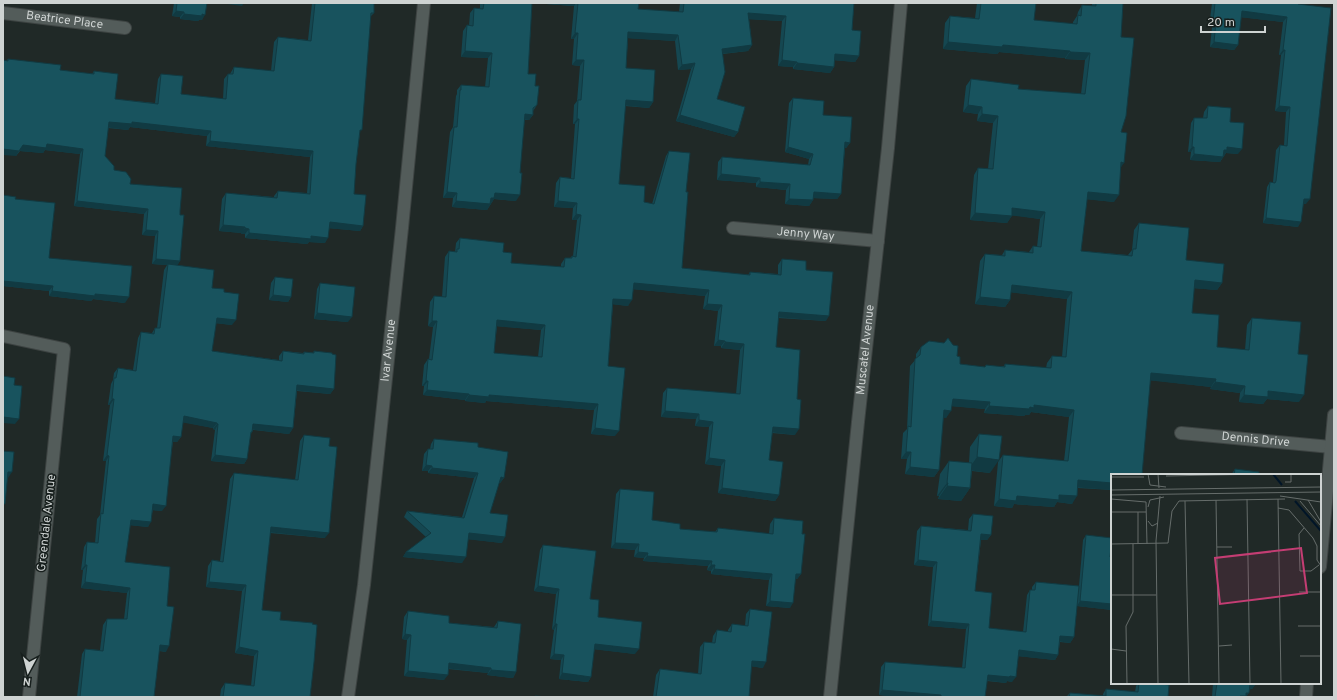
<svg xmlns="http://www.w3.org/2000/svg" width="1337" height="700" font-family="Overpass,sans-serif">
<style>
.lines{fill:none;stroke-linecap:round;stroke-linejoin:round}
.minor-casing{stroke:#3d4342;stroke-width:14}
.minor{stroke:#535c5a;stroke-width:12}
.wall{fill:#154751;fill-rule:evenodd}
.shaded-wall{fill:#113a42}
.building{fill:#18535e;stroke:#113a42;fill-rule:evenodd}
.labels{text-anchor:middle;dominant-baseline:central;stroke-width:3;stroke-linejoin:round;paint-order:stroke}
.street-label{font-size:12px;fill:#ced3d2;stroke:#171f1d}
.inset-river{fill:none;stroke:#011527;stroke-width:2}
.inset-road{fill:none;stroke:#666d6b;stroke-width:1}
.view{fill:#c43d73;fill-opacity:0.15;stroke:#c43d73;stroke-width:2}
.inset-edge{fill:none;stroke:#ced3d2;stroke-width:2}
</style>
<rect width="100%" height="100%" fill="#202927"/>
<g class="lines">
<g class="minor-casing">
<g id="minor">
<path id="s1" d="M3,13L125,28"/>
<path id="s2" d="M733,228L878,241"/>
<path d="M3,336L64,349L29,697"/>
<path id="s3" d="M1181,433L1331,447"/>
<path d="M1320,567L1334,415"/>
<path id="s4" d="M348,697L364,585L402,228L424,3"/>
<path id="s5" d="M830,697L858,422L888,148L901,3"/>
<path d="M1306,697L1307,683"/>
</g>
</g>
<use href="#minor" class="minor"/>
</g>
<path class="wall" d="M174,3H207L202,20H199L198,21L180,19V17L172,16Z
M312,3H374V13L370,17L360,133L356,164L354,194L363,226L360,231L329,228L325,243L309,242L307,244L245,238V234H241L242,233L219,231L222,199L226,193L274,197V196L278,191L307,193L310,157L206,146L207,136L130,127L128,130L108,128L105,156L114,170L130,184L180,211V261L177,265L212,288L224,292L232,325L216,323L212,351L279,360V356L283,351L303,353L304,352L313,353L314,351L334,389L330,394L297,391L293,428L289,434L253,430L252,432L250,435L247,459L244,464L211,461L215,430L213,429V428L183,422L181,437L177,442H173L162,511L153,510L148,527L130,525L125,562L167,606L166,652L159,651L154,697H77L82,654L85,649L100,650L103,625L107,619H124L127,593L81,588L83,570H81L84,547L87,542L95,543L97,519L100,515L106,461H103L110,405H108L111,384L113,380L114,373L118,368L133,370L138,338L141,332L152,333L155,328H157L164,270L167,265L152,264L155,236L142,235L144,214L74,206L80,154L45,150L43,153L20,151L16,156L7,60L8,59L60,70L92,74L94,71L115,99L155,103L158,79L161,74L181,94L223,99L224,79L228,74H230L234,67L271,71L274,42L278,37L308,40Z
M480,3H532L528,74L535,86L537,105L533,111V115L529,120H524L516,201L494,199L487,210L452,207L453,198H443L450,132L453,127L456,96L457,94V90L461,85L485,87L488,58L461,57L463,31L467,25L469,26L470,13L474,8H480Z
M532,3H639L638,9L679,12L680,3H854L852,30L859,56L855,62L834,60V67L830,73L793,69V67L778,66L782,21L749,19L752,45L748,51L723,54L717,99L738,132L734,137L676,121L691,69L678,70L675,41L628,38L626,68L653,102L649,108L625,106L619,184L644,202L652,204L666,156L669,151L686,192L682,268L748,275L750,272L778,274V265L782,259L806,270L826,321L778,318L776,347L795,435L772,433L769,460L779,495L775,501L718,493L721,466L705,464L709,427L695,426L696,419L661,417L663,393L667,388L736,394L740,350L721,348V346H714L718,311L703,309L705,296L633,289L628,306L613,304L608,366L615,436L591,434L594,410L486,401L485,403L465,401V400L423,395L424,386H422L424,365L428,359H429L433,327L428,326L430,302L434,296L442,297L445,257L449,251L455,252L456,243L460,238L503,252L511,263L561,267V264L565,258H570L572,256H573L577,220H572L573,208L554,207L556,183L560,177L571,178L575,124H573L574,105L577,101L580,66L572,65L574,39H571L574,6ZM497,326L541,330L538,357L494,353Z
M977,3H1032L1034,20L1073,24V22L1077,16L1078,12L1082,5L1092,6V3H1123L1121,37V168L1114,202L1087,199L1081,251L1128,255L1132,250L1134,230L1139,223L1186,260L1222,283L1217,290L1194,288L1192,313L1217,347L1245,350L1247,325L1252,318L1298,354L1299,402L1267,399L1263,404L1239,402L1240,393L1210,389L1211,387L1150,380L1112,475V490L1078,488L1072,504L1057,502L1054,507L1014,504L1012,508L994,506L998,462L1003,455L1064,461L1069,417L1031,412L1029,415H1025L1024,416L984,413L985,409L952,406L946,418L943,417L939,470L934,477L905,474L907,459H901L903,433L907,429L910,366L916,359V354L921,347L957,356L960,364L985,367L1004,366L1005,364L1046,368L1047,363L1052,356L1062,357L1067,299L1011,292L1010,300L1005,307L975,304L980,261L985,254L1002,255L1005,250L1029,252L1033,246L1037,247L1040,219L1012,215L1007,223L970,220L974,175L978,168L988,169L993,123L977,121L978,114L963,112L966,86L971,79L1018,89L1081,94L1085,60L1065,59V58L999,52L997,54L943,49L945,23L950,16L975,18Z
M1212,3H1298L1306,204H1303L1298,227L1263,223L1267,187L1270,182H1273L1276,150L1280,145H1284L1286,112L1275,111L1281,55H1279L1283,22L1241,17L1238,45L1234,50L1210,47L1212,27H1209Z
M793,98L823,115L850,143L846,148H845L841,194L837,199L813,198V200L809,206L785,204L786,190L756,187V183L717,180L718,162L722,157L808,165L809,159L785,152L789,103Z
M1208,106L1230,122L1238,154L1226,153L1220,162L1190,160L1191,152H1188L1191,123L1194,118H1203L1204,112Z
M3,195L15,199L49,258L125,303L93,299L91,301L49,296V291L3,286Z
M275,277L291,297L288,302L269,300L271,283Z
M320,283L348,322L314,319L317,289Z
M979,434L990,473L972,471L970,488L961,501L938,499L939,496H937L940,474L949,461L969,463L970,447Z
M304,435L329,446L325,538L270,533L262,610L280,620L310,697H220L221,689L225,683L251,686L254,656L235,653L242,591L206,587L208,566L212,560L220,561L230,479L234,473L295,480L300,441Z
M434,439L478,447L504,478L500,483H499L490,513L502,543L468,539L462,563L403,557L406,552L426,537L404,517L407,511L462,517L474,478L428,473V471H422L424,454L428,449H430L431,444Z
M1235,469L1259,475H1231Z
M620,489L652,520L680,529L715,532L718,528L769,534L770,524L774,518L802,534L801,574L797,579H795L790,608L766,606L769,580L711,574V571L707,570L708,566L643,561L644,558L634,557L635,550L611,548L616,494Z
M973,514L991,535L987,540H981L975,591L989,628L1023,632L1027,595L1030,590H1032V587L1036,582L1079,586L1083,540L1086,535L1110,557L1112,610L1077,606L1074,637L1070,643L1060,642L1058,655L1055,660L1018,656L1012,682L1007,681L1006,683L987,681L985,697H898L879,695L881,667L885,662L962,668L966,629L928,626L933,567L914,565L917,531L921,526L968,530L969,519Z
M543,545L590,599L598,617L635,654L594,649L591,677L588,682L559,679L561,660L550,659L554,630L552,629L556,594L534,591L540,550Z
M750,609L763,668L751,666L749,697H653L656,675L660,669L698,674L700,647L704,642L712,643L713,636L717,630L728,632V630L732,624L745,626L746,614Z
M408,611L449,623L494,627L498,621L516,672L513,678L487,675L488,673L448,669L444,680L404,676L407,640L402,639L404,617Z
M1138,683H1153L1168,697H1066L1070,693L1103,696V694L1106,689L1135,692L1136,686Z
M1213,683H1256L1252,689H1250L1246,697H1212Z"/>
<path class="shaded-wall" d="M220,3H244L242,6Z
M532,3H576L574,6Z
M176,11L184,12L180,17L172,16Z
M1242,11L1287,17L1283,22L1238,17Z
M748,13L786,16L782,21L744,19Z
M184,14H202L205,15L202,20H199L198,21L180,19Z
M1213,22H1216L1212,27H1209Z
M628,32L678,35L675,41L624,38Z
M575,33H578L574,39H571Z
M948,42L1003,45L1070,51L1065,58L999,52L997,54L943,49Z
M1214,42L1238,45L1234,50L1210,47Z
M752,45L748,51L719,54L722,49Z
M1283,50H1285L1281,55H1279Z
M465,51L492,53L488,58L461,57Z
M1070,52L1090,53L1085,60L1065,59Z
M835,54L859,56L855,62L831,60Z
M576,60H584L580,66L572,65Z
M782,60L797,62L793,67L778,66Z
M695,63L691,69L678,70L682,65Z
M797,63L834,67L830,73L793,69Z
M626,100L653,102L649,108L622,105Z
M968,105L982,107L978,114L963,112Z
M1279,106L1290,107L1286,112L1275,111Z
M525,114L533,115L529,120L521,119Z
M982,114L998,116L993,123L977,121Z
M680,115L738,132L734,137L676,121Z
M577,119H579L575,124H573Z
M109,122H132L211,131L207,136L130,127L128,130L105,127Z
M210,141L313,151L310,157L206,146Z
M845,142L850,143L846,148L841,147Z
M47,144L83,149L80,154L45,150L43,153L19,151L23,145Z
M788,147L813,154L809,159L785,152Z
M1192,147H1194L1191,152H1188Z
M1227,147L1242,149L1238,154L1226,153L1224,156H1220L1224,150Z
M3,149L19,151L16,156L3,155Z
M1194,154L1223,157L1220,162L1190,160Z
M1121,162L1124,163L1119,170Z
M721,174L760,178L756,183L717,180Z
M760,182L790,184L786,190L756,187Z
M447,192L457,193L453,198H443Z
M814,192L841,194L837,199L810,198Z
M1088,192L1119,195L1114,202L1083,199Z
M495,193L520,195L516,201L494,199L487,210L452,207L456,201Z
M789,199L813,200L809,206L785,204Z
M1304,199H1310L1306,204H1300Z
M77,201L148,209L144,214L74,206Z
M558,201L577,203L573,208L554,207Z
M1012,208L1045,212L1040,219L1007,215Z
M975,213L1012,216L1007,223L970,220Z
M576,214L581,215L577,220H572Z
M1266,218L1301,222L1298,227L1263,223Z
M330,222L363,226L360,231L326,228Z
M223,225L245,227L242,233L219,231Z
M245,228L249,229L245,234H241Z
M146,230L158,231L155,236L142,235Z
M249,233L311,236L328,238L325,243L309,242L307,244L245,238Z
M156,259L180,261L177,266L168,264L167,265L152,264Z
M1195,280L1222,283L1217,290L1190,288Z
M3,281L53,286L49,291L3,286Z
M634,283L709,290L705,296L630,289Z
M1012,285L1072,292L1067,299L1007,292Z
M52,291L95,294L129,297L125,303L93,299L91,301L49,296Z
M273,295L291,297L288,302L269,300Z
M980,297L1010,300L1005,307L975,304Z
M613,299L632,300L628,306L609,304Z
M707,304L722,305L718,311L703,309Z
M779,312L829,316L826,321L775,317Z
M317,313L352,317L348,322L314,319Z
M217,318L236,320L232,325L213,323Z
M497,320L545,325L541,330L493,326Z
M432,321H437L433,327L428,326Z
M718,340L725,341L721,346H714Z
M725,342L744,344L740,350L721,348Z
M1151,373L1216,379L1211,387L1146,380Z
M426,381H428L424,386H422Z
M1215,382L1245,386L1240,393L1210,389Z
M297,385L334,389L330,394L293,390Z
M427,390L469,394L465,400L423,395Z
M1268,391L1304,395L1299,402L1267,399L1263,404L1239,402L1244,395Z
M469,395H489L598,404L594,410L486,401L485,403L465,401Z
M112,399H114L110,405H108Z
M953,399L990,402L985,409L948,406Z
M1034,405L1074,410L1069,417L1031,412L1029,415H1025L1024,416L984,413L989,406L1030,407Z
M944,410L951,411L946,418L939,417Z
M665,411L699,414L696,419L661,417Z
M184,416L217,423L213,428L180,422Z
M3,417L19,419L15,424L3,423Z
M699,420L713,422L709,427L695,426Z
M217,424H218L215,430L213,429Z
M253,424L293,428L289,434L249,429Z
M773,427L799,429L795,435L769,432Z
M595,428L619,431L615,436L591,434Z
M173,436L181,437L177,442H170Z
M906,452H911L907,459H901Z
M107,455L109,456L106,461H103Z
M215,455L247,459L244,464L211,461Z
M977,457L999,460L990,473L968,470Z
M709,458L725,460L721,466L705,464Z
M426,465L432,466L428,471H422Z
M910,467L939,470L934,477L905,474Z
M432,468L478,473L474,478L428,473Z
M8,472H12L8,478Z
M501,477L504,478L500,483L497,482Z
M1078,480L1112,483V490L1073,487Z
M947,483H948L939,496H937Z
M947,486L970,488L961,501L938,499Z
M722,488L779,495L775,501L718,493Z
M1059,495L1077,496L1072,504L1057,502L1054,507L1014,504L1012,508L994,506L999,499L1017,496Z
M153,504L166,506L162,511L149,510Z
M131,520L151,522L148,527L127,525Z
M271,527L329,533L325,538L267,532Z
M469,533L505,537L502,543L465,539Z
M981,534L991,535L987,540H978Z
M615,543L639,544L635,550L611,548Z
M406,552L466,557L462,563L403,557Z
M638,552L648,553L644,558L634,557Z
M647,556L712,561L708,566L643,561Z
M918,560L937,562L933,567L914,565Z
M85,565H87L83,570H81Z
M711,565H715L711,571L707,570Z
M714,569L772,574L769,580L711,574Z
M796,574H801L797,579H792Z
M85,582L130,588L127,593L81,588Z
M209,582L246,585L242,591L206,587Z
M538,586L559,589L556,594L534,591Z
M770,601L793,603L790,608L766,606Z
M1080,601L1112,604V610L1077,606Z
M931,621L969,624L966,629L928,626Z
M555,624H557L554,630L552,629Z
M405,634L411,635L407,640L402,639Z
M1060,636L1074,637L1070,643L1057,641Z
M595,644L639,649L635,654L591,649Z
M160,645L169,646L166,652L156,650Z
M239,647L258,651L254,656L235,653Z
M1019,650L1058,655L1055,660L1015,656Z
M554,654L564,655L561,660L550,659Z
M752,661L766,662L763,668L748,666Z
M449,663L491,668L488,673L445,668Z
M491,670L516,672L513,678L487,675Z
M408,671L448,675L444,680L404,676Z
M562,673L591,677L588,682L559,679Z
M988,675L1010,676L1016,677L1012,682L1007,681L1006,683L984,680Z
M1250,684H1256L1252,689L1246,690Z
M882,690L941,695L940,697H898L879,695Z
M1246,693H1249L1246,697H1239L1240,696Z"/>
<path class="building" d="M177,3H207L205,15L202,14V16L184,14V12L176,11Z
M315,3H374V13H371L362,130H360L356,164L354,194L366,195L363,226L330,222L328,238L311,236V239L249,233V229L245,228V227L223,225L226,193L277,198L278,191L310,194L313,151L210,141L211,131L132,122V124L109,122L105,156L114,166V170L126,172L131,179L130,184L182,188L180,211V215H184L180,261L156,259L158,231L146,230L148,209L77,201L83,149L47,144L46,148L23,145L19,151L3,149V60L8,61V59L61,65L60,70L94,74V71L118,74L115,99L158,104L161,74L183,76L181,94L226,99L228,74H233L234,67L274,71L278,37L311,41Z
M484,3H532L528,74H536L535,86H539L537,105L533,108V115L525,114L520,173H522L520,195L495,193L494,198H491L490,204L456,201L457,193L447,192L454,127H457L460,90H461V85L489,87L492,53L465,51L467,25L473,26L474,8L483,9Z
M578,3H639L638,9L683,12L684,3H854L852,30L861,31L859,56L835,54L834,67L797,63V62L782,60L786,16L748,13L752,45L722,49L725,72L717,99L745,107L738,132L680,115L695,63L682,65L678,35L628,32L626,68L655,70L653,102L626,100L619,184L645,186L644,202L654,204L669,151L690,153L686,192H688L682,268L750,275V272L781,275L782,259L806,261V270L833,272L829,316L779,312L776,347L800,350L797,399L801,400L799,429L773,427L769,460L783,462L779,495L722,488L725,460L709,458L713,422L699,420V414L665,411L667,388L740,394L744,344L725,342V341L718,340L722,305L707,304L709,290L634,283L632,300L613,299L608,366L625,368L619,431L595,428L598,404L489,395V397L469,395V394L427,390L428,381H426L428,359L432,360L437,321H432L434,296L446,297L449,251L457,252V249H459L460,238L504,243L503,252L512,253L511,263L564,267L565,258H572V256L576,257L581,215L576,214L577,203L558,201L560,177L574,179L579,119H577L578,100H581L584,60H576L578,33H575ZM497,320L545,325L542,357L494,353Z
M981,3H1036L1034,20L1077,24L1078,15L1081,16L1082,5L1096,6V3H1123L1121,37L1134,38L1126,116L1121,132L1127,133L1124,163L1121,162L1119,195L1088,192L1081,251L1132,256L1133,249H1136L1139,223L1189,228L1186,260L1224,264L1222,283L1195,280L1192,313L1219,315L1217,347L1249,350L1252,318L1301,322L1298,354L1308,355L1304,395L1268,391V397L1244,395L1245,386L1215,382L1216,379L1151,373L1142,475H1112V483L1078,480L1077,496L1059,495V500L1017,496L1016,501L999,499L1003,455L1068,461L1074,410L1034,405V408L1030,407L1029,409L989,406L990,402L953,399L951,411L944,410L939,470L910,467L911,452H906L908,426L911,427L915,359L920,355L921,347L929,341L944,343L948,338L953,345L958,346L957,356L960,357V364L985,367L986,365L1005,367V364L1051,368L1052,356L1066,357L1072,292L1012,285L1010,300L980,297L985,254L1005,256V250L1033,253V246L1041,247L1045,212L1012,208V216L975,213L978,168L993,169L998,116L982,114V107L968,105L971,79L1019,85L1018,89L1085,94L1090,53L1070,52V51L1003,45L1002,47L948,42L950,16L979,19Z
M1215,3H1298V4L1331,8L1310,199H1304L1301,222L1266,218L1270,182L1275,183L1276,181L1280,145L1287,146L1290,107L1279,106L1285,50H1283L1287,17L1242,11L1238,45L1214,42L1216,22H1213Z
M793,98L824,101L823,115L852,117L850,143L845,142L841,194L814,192L813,200L789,199L790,184L760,182V178L721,174L722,157L810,165L813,154L788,147Z
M1208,106L1231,108L1230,122L1244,123L1242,149L1227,147V150H1224L1223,157L1194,154V147H1192L1194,118H1207Z
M3,195L16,197L15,199L55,203L49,258L132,266L129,297L95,294V296L52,291L53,286L3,281Z
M168,264L214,270L212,288L224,289V292L239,294L236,320L217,318L212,351L282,361L283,351L304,354V352L314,353V351L332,353V354L336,355L334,389L297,385L293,428L253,424L252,432H251L247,459L215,455L218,424H217V423L184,416L181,437L173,436L166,506L153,504L151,522L131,520L125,562L170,567L167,606L174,607L169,646L160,645L154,697H80L85,649L103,651L107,619H127L130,588L85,582L87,565H85L87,542L98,543L101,513L103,514L109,456L107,455L114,399H112L114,378H116L118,368L136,371L141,332L154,334L155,328H160Z
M275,277L293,279L291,297L273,295Z
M320,283L355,287L352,317L317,313Z
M3,376L15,378L14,385L22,386L19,419L3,417Z
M979,434L1002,436L999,460L977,457Z
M304,435L330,438L329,446L337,447L329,533L271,527L262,610L281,612L280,620L313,623L312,624L317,625L314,662L310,697H223L225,683L254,686L258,651L239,647L246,585L209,582L212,560L223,562L234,473L298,480Z
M434,439L478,443V447L508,452L504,478L501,477L490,513L508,515L505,537L469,533L466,557L406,552L431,533L407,511L464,518L478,473L432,468V466L426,465L428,449H433Z
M3,451L14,452L12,472H8L5,504H3Z
M949,461L972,463L970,488L947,486L948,483H947Z
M1235,469L1259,472V475H1234Z
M620,489L654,492L652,520L680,524V529L717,532L718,528L773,534L774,518L803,521L802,534H805L801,574H796L793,603L770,601L772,574L714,569L715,565H711L712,561L647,556L648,553L638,552L639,544L615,543Z
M973,514L993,516L991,535L981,534L975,591L992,593L989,628L1026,632L1030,590H1035L1036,582L1079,586L1074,637L1060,636L1058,655L1019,650L1016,677L1010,676L1009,677L988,675L985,697H941V695L882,690L885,662L965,668L969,624L931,621L937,562L918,560L921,526L971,531Z
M1086,535L1112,538L1110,557H1112V604L1080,601Z
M543,545L596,551L590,599L599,600L598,617L642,622L639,649L595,644L591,677L562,673L564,655L554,654L557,624H555L559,589L538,586Z
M750,609L772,612L766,662L752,661L749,697H656L660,669L701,674L704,642L715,643L717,630L731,632L732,624L748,626Z
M408,611L449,616V623L497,628L498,621L521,624L516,672L491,670V668L449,663L448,675L408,671L411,635L405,634Z
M1139,683H1153L1169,685L1168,697H1069L1070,693L1106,696V689L1138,692Z
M1217,683H1256V684H1250L1249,693H1246V696H1240V697H1215Z
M535,696L548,697H535Z"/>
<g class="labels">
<g class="street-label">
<text stroke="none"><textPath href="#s1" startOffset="62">Beatrice Place</textPath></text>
<text stroke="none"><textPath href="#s2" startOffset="73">Jenny Way</textPath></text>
<text stroke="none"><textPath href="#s4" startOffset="349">Ivar Avenue</textPath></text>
<text stroke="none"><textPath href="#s5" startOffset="349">Muscatel Avenue</textPath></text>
<text stroke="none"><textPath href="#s3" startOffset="75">Dennis Drive</textPath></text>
<text transform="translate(47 523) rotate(-84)">Greendale Avenue</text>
</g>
</g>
<g transform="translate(1111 474)">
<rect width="210" height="210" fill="#202927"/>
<path class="inset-river" d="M162,0L171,11M184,27L210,57"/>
<path class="inset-road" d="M37,0L39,11L55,13M47,0L48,14M55,2L151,0M0,3H33M174,8H180V0M0,16L210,13M0,21L210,18M169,22L210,28M0,25L35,28L36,70M136,25L139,210M167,25L170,210M105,26L108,210M197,26L210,48M74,27L78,210M189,27L210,52M37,33L39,26L53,23M167,34L178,36L202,64L206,72V86L210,92M0,38H35M27,38V70M37,47L41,52L47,49M193,54L188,60L189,97H200L208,91M0,70L57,69L61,37L68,27L174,25M106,73H121M188,118H210M0,121H45M187,152H210M108,172L121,171M0,175L15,177M189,182H210M16,210L15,152L22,138V70M47,210L45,67L49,22"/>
<path class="view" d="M190,74L196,119L109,130L104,84Z"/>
<rect width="210" height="210" class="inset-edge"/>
</g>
<rect width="1337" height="700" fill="none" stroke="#ced3d2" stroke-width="8"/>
<g transform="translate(28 672) rotate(187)" stroke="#171f1d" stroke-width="3" paint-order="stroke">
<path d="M0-3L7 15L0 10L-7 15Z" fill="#ced3d2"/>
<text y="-6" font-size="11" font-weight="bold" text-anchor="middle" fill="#ced3d2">N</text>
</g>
<path d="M1201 26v6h64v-6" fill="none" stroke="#ced3d2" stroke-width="2"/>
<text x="1207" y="26" font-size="12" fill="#ced3d2" stroke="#171f1d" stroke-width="3" paint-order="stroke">20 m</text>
</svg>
